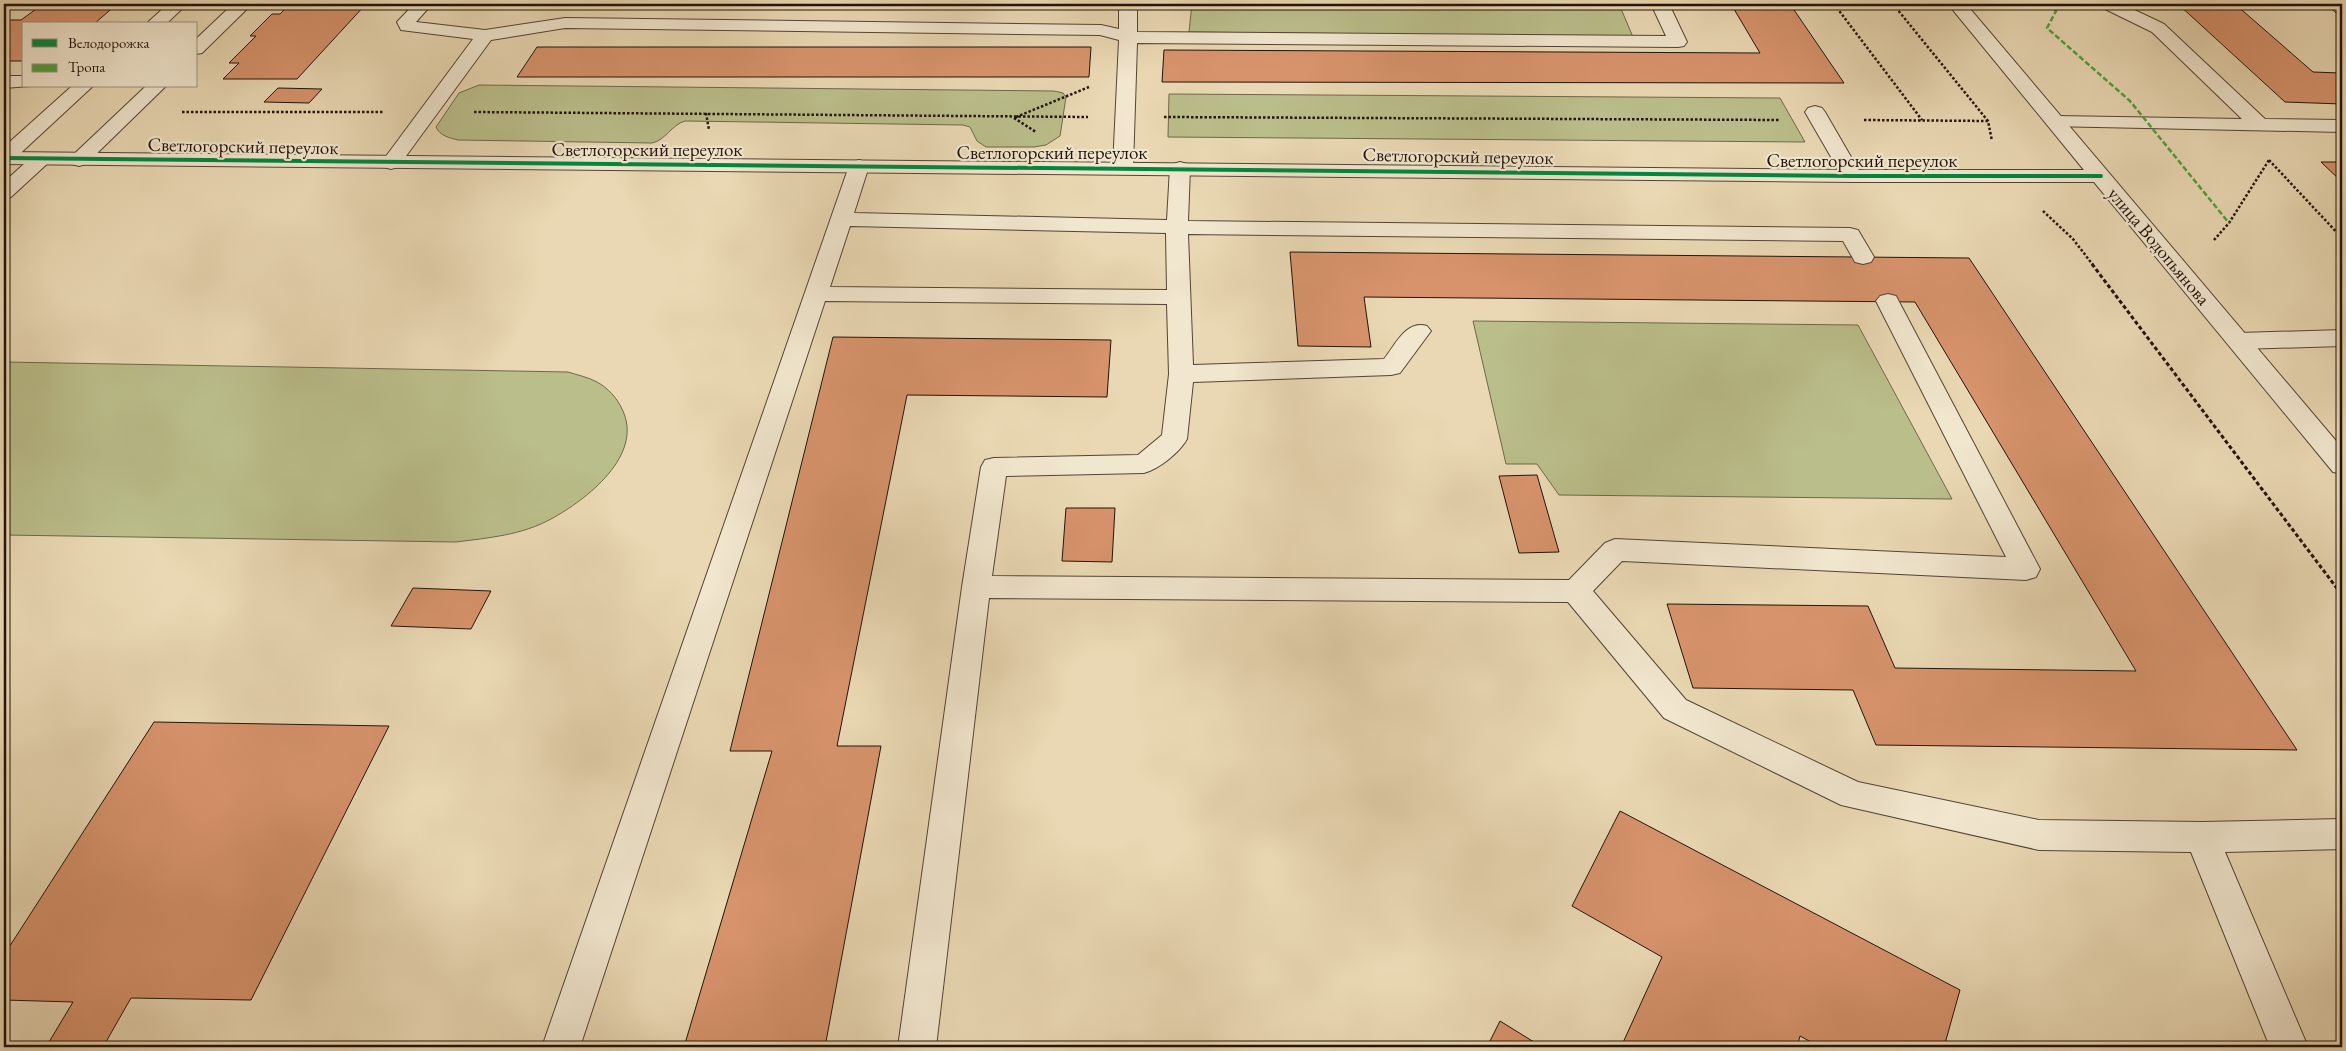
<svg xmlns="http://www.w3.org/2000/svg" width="2346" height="1051" font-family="'EB Garamond',serif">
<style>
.green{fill:#babe8a;stroke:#6e684a}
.building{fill:#d7936c;stroke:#22130a}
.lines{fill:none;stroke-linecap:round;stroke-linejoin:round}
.service-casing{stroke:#544434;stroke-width:2}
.minor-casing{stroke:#544434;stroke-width:2}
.path-far1{stroke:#22130a;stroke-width:2.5;stroke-dasharray:2.5 2;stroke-linecap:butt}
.path{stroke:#22130a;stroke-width:3;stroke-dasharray:4 2.5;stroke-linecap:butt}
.service{fill:#f1e6ce;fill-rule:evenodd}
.minor{fill:#f1e6ce;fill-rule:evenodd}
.quiet{stroke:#50a03e;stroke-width:2.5;stroke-dasharray:5.5 2.5;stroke-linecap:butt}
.cycleway-casing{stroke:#f1e6ce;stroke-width:6}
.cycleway{stroke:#00873e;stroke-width:4}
.labels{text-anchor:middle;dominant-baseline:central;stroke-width:4.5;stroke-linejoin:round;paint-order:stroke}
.far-street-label{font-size:19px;fill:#22130a;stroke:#f1e6ce}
</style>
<rect width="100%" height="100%" fill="#e9d8b3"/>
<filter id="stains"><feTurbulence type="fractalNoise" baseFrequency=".004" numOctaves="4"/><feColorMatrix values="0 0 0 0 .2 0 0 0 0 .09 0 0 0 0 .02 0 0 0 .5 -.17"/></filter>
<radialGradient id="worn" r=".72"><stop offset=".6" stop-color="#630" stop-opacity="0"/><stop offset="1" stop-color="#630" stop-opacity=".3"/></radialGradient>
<path class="green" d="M1192,4H1619L1633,37L1189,32Z
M479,85L1054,91L1063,93L1066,97L1060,136L1046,145L1034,147H986L977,141L970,127L963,125L685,121C671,125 666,140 652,143L458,140C450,138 440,136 436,127L459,93Z
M1169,94L1780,98L1805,142L1168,137Z
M1473,321L1858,325L1952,499L1559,495L1537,464H1506Z
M4,362L568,372C577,375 588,377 597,382C608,388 617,398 622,409C645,455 586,500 551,519C522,535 488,538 456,542L4,535Z"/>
<path class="building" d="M43,4H117L94,24H24V61H4V20H21Z
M290,4H366L297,79H223L239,63H229L256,36H250L272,14H280Z
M1731,4H1790L1844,83L1162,82L1164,50L1760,53Z
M2178,4H2235L2313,72L2340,73L2342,75V104L2285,102Z
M537,47H1091L1089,77H517Z
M278,88L322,89L309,103L264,102Z
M2321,162H2342V182Z
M1290,252L1969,258L2297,750L1876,745L1853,690L1693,688L1667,604L1868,606L1895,668L2136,671L1915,302L1364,297L1371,347L1298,346Z
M833,337L1111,340L1107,397L907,395L837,746H881L825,1047H684L772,751H730Z
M1537,475L1559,552L1519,553L1499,476Z
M1066,508H1115L1112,562L1062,561Z
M413,588L491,591L471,629L391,626Z
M154,722L389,726L251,1000L131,998L103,1047H46L73,1002L4,1000V955Z
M1620,811L1960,990L1944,1047H1820L1800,1036L1797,1047H1621L1662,957L1572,906Z
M1500,1021L1542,1047H1487Z"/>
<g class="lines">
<g class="service-casing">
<path id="service" d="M168,4H187L166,24H146Z
M233,4H252L202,53L196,54V39Z
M414,4H432L416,22L485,30L565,18L1101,25L1119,29V4H1137V32L1666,36L1651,4H1669L1687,42L1684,46L1678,47L1137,43L1133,167L1130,171L1123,173L1116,171L1113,167L1119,40L1100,35L565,28L491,40L398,167L391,169L384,167L381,163L473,39L401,30L397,22Z
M2100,4H2122L2164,24L2265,119L2342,120V132L2049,126L2046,122L2049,118L2056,116L2242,119L2152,32L2103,8Z
M2327,4H2342V13L2336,12Z
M4,76H24V86H30L4,88Z
M72,86H93L11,162L4,164V147Z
M146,86H166L86,164L79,166L72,164L69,160L72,156Z
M1815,106L1822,108L1825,112L1862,176L1859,180L1852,182L1845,180L1842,176L1805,112L1808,108Z
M41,153L48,155L51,159L48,163L11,197L4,199V182L34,155Z
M859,160L866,162L869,166L854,213L1167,220L1170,168L1173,164L1180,162L1187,164L1190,168L1188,221L1850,228L1858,230L1874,257L1871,262L1863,264L1855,262L1843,241L1188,234L1193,365L1384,359C1396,344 1406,320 1427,326L1431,331L1400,373L1391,375L1193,382L1187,439C1179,453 1159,469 1144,473L1006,476L992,576L1569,580L1605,543L1615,539L2006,557L1876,301L1880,296L1888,294L1896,296L2040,569L2036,577L2026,580L1622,561L1593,591L1686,700L1858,782L2039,820L2202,822L2342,819V849L2225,852L2308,1047H2270L2191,852L2039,850L1841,805L1664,718L1568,602L989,598L936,1047H898L962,587L981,467L985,460L994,458L1138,455L1162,435L1169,374L1167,304L825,301L580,1047H542L849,166L852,162ZM850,226L1166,233L1167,290L830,287Z
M2342,330V346L2239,349L2231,346L2227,341L2231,336L2239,333Z"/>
</g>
<g class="minor-casing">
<path id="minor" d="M1948,4H1966L2342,448V474L2333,472L2094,182H1852L4,164V152L1852,170H2084Z"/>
</g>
<path class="path-far1" d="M1834,4L1922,120
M1893,4L1988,121L1992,141
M182,112H383
M474,112L1088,117
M706,113L709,130
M1016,117L1089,87
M1164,117L1780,120
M1014,118L1036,132
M1864,120L1988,121
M2269,160L2342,238
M2043,211L2073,239L2093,265
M2214,240L2229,223L2269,160"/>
<path class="path" d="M2092,264L2342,595"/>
<use href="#service" class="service"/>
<use href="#minor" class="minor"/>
<path class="quiet" d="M2049,4L2056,11L2047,28L2130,101L2229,223"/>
<g class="cycleway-casing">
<path id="cycleway" d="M4,158L1852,176H2101"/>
</g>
<use href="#cycleway" class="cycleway"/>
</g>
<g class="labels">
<g class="far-street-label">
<text transform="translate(243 146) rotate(1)">Светлогорский переулок</text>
<text x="647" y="149">Светлогорский переулок</text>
<text x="1052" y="152">Светлогорский переулок</text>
<text transform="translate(1458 156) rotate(1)">Светлогорский переулок</text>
<text x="1862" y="160">Светлогорский переулок</text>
<text transform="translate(2159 246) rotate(50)">улица Водопьянова</text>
</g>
</g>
<rect width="2346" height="1051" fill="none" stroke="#e9d8b3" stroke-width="20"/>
<rect x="5" y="5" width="2336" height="1041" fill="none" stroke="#22130a" stroke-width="2.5"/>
<rect x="10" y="10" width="2326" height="1031" fill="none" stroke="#22130a"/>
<rect x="22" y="22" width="175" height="65" fill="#f1e6ce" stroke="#9e9280"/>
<rect x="32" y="39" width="25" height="8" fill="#00873e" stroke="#9e9280"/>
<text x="68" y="48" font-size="15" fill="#22130a">Велодорожка</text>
<rect x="32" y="64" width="25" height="8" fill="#50a03e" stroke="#9e9280"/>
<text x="68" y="72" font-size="15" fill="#22130a">Тропа</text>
<rect width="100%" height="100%" filter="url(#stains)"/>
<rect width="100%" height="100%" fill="url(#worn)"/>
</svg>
